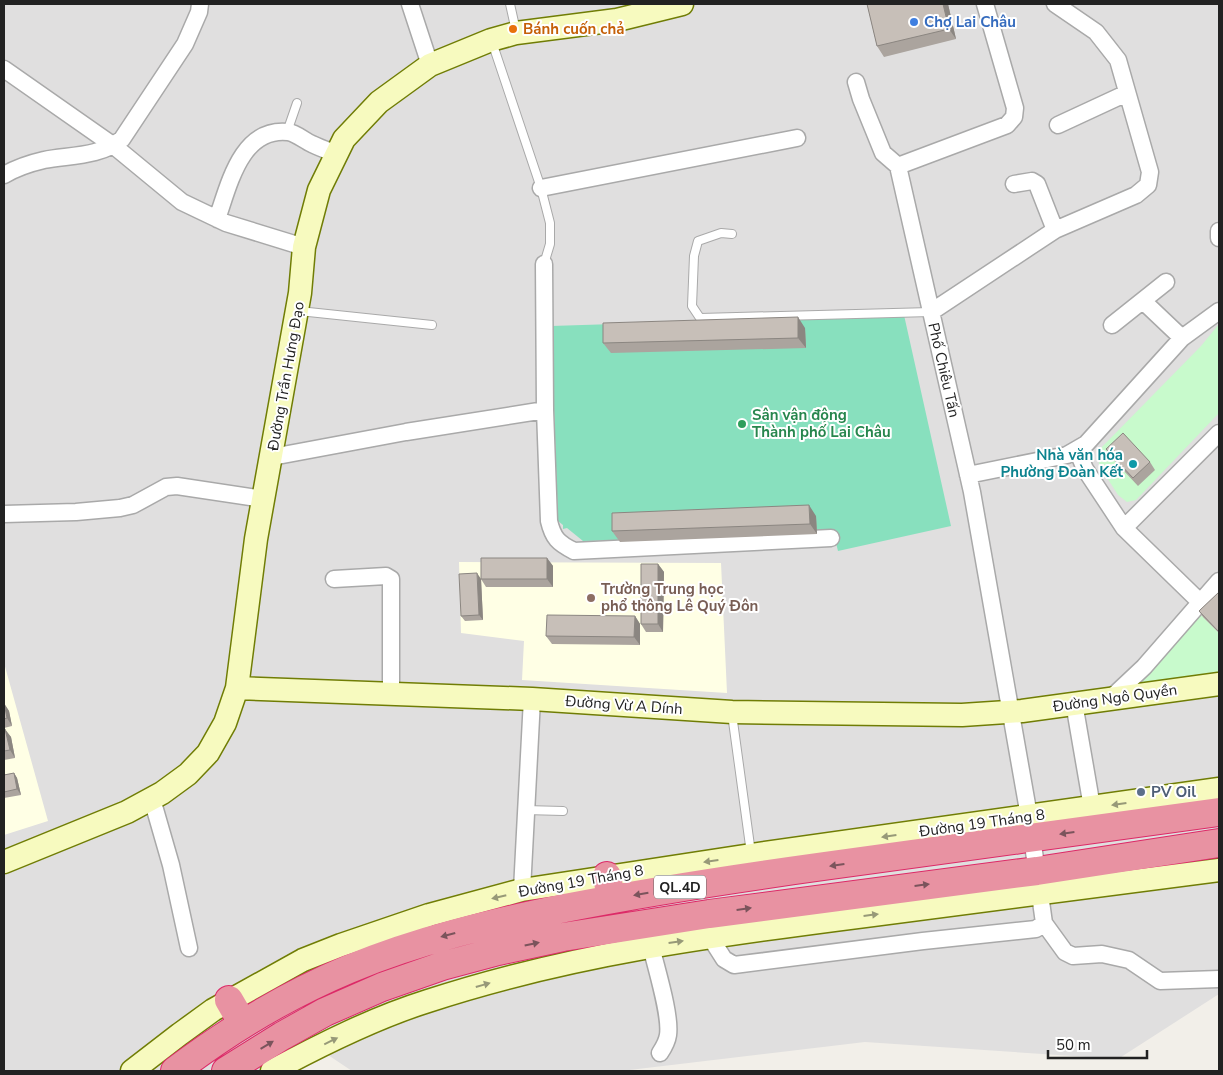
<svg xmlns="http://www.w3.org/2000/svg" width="1223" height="1075" font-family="'Nunito Sans',sans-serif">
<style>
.residential{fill:#e0dfdf}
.education{fill:#ffffe5}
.park{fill:#c8facc}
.pitch{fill:#88e0be}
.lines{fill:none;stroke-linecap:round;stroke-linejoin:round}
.lane-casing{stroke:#a9a9a9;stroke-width:10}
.street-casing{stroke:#a9a9a9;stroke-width:19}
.secondary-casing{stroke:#707d05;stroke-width:25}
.highway-casing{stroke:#dc2a67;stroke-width:30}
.lane{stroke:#fff;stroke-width:8}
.street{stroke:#fff;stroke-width:16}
.secondary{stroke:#f7fabf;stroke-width:22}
.highway{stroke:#e892a2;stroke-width:28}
.wall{fill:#aba49e}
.shaded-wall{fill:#8b8681}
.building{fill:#c7bfb8;stroke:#8b8681}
.oneway{fill:#979978}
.oneway2{fill:#7b545c}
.shop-dot{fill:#3f7fe0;stroke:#fff;stroke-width:2}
.food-dot{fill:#e8710a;stroke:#fff;stroke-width:2}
.leisure-dot{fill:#2e9e5b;stroke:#fff;stroke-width:2}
.culture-dot{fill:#0f9aa8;stroke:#fff;stroke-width:2}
.education-dot{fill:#8d6e63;stroke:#fff;stroke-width:2}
.service-dot{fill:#5c6f8a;stroke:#fff;stroke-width:2}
.labels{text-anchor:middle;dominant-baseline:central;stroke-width:4;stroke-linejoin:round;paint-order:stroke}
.shield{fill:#fff;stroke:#646464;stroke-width:1}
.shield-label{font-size:14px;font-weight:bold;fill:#222}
.shop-label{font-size:15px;font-weight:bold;fill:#366cbe;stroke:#fff;text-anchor:start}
.food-label{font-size:15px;font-weight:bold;fill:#c56008;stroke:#fff;text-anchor:start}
.street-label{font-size:15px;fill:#222;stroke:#fff}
.leisure-label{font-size:15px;font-weight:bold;fill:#27864d;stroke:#fff;text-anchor:start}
.culture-label{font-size:15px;font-weight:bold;fill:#0d838f;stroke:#fff;text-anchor:end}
.education-label{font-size:15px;font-weight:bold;fill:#785e54;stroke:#fff;text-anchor:start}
.service-label{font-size:15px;font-weight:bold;fill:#4e5e75;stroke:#fff;text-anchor:start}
</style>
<rect width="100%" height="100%" fill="#f2efe9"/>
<path class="residential" d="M4,4H1219V994L1118,1059L865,1042L621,1071H352L316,1047L290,1071H4Z"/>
<path class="education" d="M459,562L721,563L727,693L522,680L524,641L461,633Z
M4,663L48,821L4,835Z"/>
<path class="park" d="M1219,324V413L1136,500L1127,502L1118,495L1099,465V450L1201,346Z
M1199,613L1219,633V678L1140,684L1139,680Z"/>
<path class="pitch" d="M904,315L951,526L838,551L834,535L583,541L567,528L563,529V525L558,521L551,326Z"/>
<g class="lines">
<g class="lane-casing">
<path id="lane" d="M510,4L516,31
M492,42L541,188L550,223V244L544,264
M287,132L297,103
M732,234L721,233L698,241L694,256L692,306L700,318L931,312
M299,311L432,325
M732,714L751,853
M525,810L563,811"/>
</g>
<g class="street-casing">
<path id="street" d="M410,4L430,65
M4,69L114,146L182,202L226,223L304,247
M856,82L861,99L883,153L898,166
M1058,125L1127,93
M4,175C16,168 31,163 44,160C70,155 100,157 122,139L185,44L199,12L200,4
M1014,184L1032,181L1037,184L1055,230
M541,188L797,138
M217,219C229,185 241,127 288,132C296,133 305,141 312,144C320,148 329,151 337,154
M1219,231V238
M544,264L545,410L549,521C553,538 558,543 574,551L831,538
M1143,301L1182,338
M931,312L1055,230L1136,195L1148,185L1150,172L1118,60L1096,32L1055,4
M1112,325L1166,282
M1077,450L1085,469L1124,528L1200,602
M272,457L406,432L545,410
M968,475L1067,455L1086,444L1182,338L1219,311
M4,514L76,512L120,508L133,505L166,487L177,486L264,499
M1124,528L1219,433
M334,579L386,576L391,579V694
M1111,698L1144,667L1219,581
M1074,703L1092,807
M152,799L171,865L189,948
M522,890L532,699
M1044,923L1065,952L1073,956L1102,954L1129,960L1160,981L1219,979
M710,937L724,959L734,965L923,941L1036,929L1044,923L1029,816L972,492L898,166L1007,125L1014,117L1015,108L985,4
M651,946C656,968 671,1015 668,1035C667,1042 664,1047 660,1053"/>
</g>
<g class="secondary-casing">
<path id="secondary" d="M237,688L532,699L732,712L962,715L1022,711L1219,684
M4,862L127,812L162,793L188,774L208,753L225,723L237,688L256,539L300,293L304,247L319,190L344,139L379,102L430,65L491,40L516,33L617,20L682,4
M132,1071L180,1034L213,1010L303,960L341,945L429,915L522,890L751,855L1219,789
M272,1071C322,1044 374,1018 428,1001C571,954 716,935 865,916C983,901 1101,886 1219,870"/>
</g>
<g class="highway-casing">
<path id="highway" d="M607,876L611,899
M229,1000L243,1024
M175,1071C229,1030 287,995 349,969C418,940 492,923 565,908C651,891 737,878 824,866C956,848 1087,830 1219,812
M226,1071L282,1036L325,1012L382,987L442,966L498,951L563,937L709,914L1037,871L1219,843"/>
</g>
<use href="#lane" class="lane"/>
<use href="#street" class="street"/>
<use href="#secondary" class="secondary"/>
<use href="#highway" class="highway"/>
</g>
<path class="wall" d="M867,4H948L956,39L884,57L877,46Z
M805,328L806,348L611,353L603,343Z
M1106,449L1150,462L1155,470L1138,486L1111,457Z
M816,516L817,534L620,542L612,531Z
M547,558L553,566V587H486L481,579L483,620L465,621L461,616L481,578Z
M658,564L664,572L663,632H646L641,624Z
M1219,588V633L1203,617L1199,611L1219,592Z
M635,616L640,624V645L552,644L546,636Z
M4,704L9,711L12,726L4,728Z
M4,729L11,737L15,758L4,760Z
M14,773L17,778L21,795L4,798V775Z"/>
<path class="shaded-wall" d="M943,4H948L956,39L949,29Z
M798,317L805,328L806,348L798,338Z
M809,505L816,516L817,534L810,524Z
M547,558L553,566V587L547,579Z
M658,564L664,572L663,632L658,624Z
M477,573L481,579L483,620L479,615Z
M635,616L640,624V645L634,637Z
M4,703L9,711L12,726L7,718Z
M5,729L11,737L15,758L10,750Z
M14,773L17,778L21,795L17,789Z"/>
<path class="building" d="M867,4H943L949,29L877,46Z
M798,317V338L603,343V323Z
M1123,433L1150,462L1133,478L1106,449Z
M809,505L810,524L612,531V513Z
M481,558H547V579H481Z
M641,564H658V624H641Z
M477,573L479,615L461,616L459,574Z
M1219,592V632L1199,611Z
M547,615L635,616L634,637L546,636Z
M4,703L7,718L4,719Z
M4,729H5L10,750L4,751Z
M14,773L17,789L4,792V775Z"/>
<defs><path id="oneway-solid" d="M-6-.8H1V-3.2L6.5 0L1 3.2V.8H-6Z" transform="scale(1.25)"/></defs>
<g class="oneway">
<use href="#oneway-solid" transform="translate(1119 804) rotate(172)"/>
<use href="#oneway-solid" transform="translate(889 836) rotate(172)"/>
<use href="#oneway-solid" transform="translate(711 861) rotate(172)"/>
<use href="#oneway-solid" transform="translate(499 897) rotate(167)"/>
<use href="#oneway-solid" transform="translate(871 915) rotate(-7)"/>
<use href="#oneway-solid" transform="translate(676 942) rotate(-8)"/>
<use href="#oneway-solid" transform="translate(483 985) rotate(-16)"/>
<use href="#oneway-solid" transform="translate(331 1041) rotate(-26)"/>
</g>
<g class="oneway2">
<use href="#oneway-solid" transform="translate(1067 833) rotate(172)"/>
<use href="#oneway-solid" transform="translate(837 865) rotate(172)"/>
<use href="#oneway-solid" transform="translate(922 885) rotate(-7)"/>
<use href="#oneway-solid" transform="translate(641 894) rotate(170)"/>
<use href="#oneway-solid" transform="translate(744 909) rotate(-8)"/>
<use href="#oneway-solid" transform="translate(448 935) rotate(165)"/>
<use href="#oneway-solid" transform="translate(532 944) rotate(-12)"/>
<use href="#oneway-solid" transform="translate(267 1045) rotate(-31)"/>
</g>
<circle class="shop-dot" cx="914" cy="22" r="5"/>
<circle class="food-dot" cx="513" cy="29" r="5"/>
<circle class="leisure-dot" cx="742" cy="424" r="5"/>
<circle class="culture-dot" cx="1133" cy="464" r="5"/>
<circle class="education-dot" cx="591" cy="598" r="5"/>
<circle class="service-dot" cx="1141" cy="792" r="5"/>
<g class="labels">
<rect class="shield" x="654" y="875.5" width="52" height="23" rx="4"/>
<g class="shield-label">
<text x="680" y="887">QL.4D</text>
</g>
<g class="shop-label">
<text x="924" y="22">Chợ Lai Châu</text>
</g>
<g class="food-label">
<text x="523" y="29">Bánh cuốn chả</text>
</g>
<g class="street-label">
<text transform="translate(944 370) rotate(77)">Phố Chiêu Tấn</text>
<text transform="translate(286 376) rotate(-80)">Đường Trần Hưng Đạo</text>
<text transform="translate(1115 698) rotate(-8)">Đường Ngô Quyền</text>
<text transform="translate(624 705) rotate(4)">Đường Vừ A Dính</text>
<text transform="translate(982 823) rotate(-8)">Đường 19 Tháng 8</text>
<text transform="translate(581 881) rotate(-10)">Đường 19 Tháng 8</text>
</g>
<g class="leisure-label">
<text x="752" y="415">Sân vận động<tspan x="752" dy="17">Thành phố Lai Châu</tspan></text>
</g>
<g class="culture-label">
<text x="1123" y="455">Nhà văn hóa<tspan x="1123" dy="17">Phường Đoàn Kết</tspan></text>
</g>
<g class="education-label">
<text x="601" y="589">Trường Trung học<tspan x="601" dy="17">phổ thông Lê Quý Đôn</tspan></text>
</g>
<g class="service-label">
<text x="1151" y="792">PV Oil</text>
</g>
</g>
<rect width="1223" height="1075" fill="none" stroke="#222222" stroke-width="10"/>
<path d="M1048 1050v8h99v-8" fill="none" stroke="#222222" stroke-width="2.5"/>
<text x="1056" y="1050" font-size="15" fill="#222222" stroke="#ffffff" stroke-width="4" paint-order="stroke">50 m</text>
</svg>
